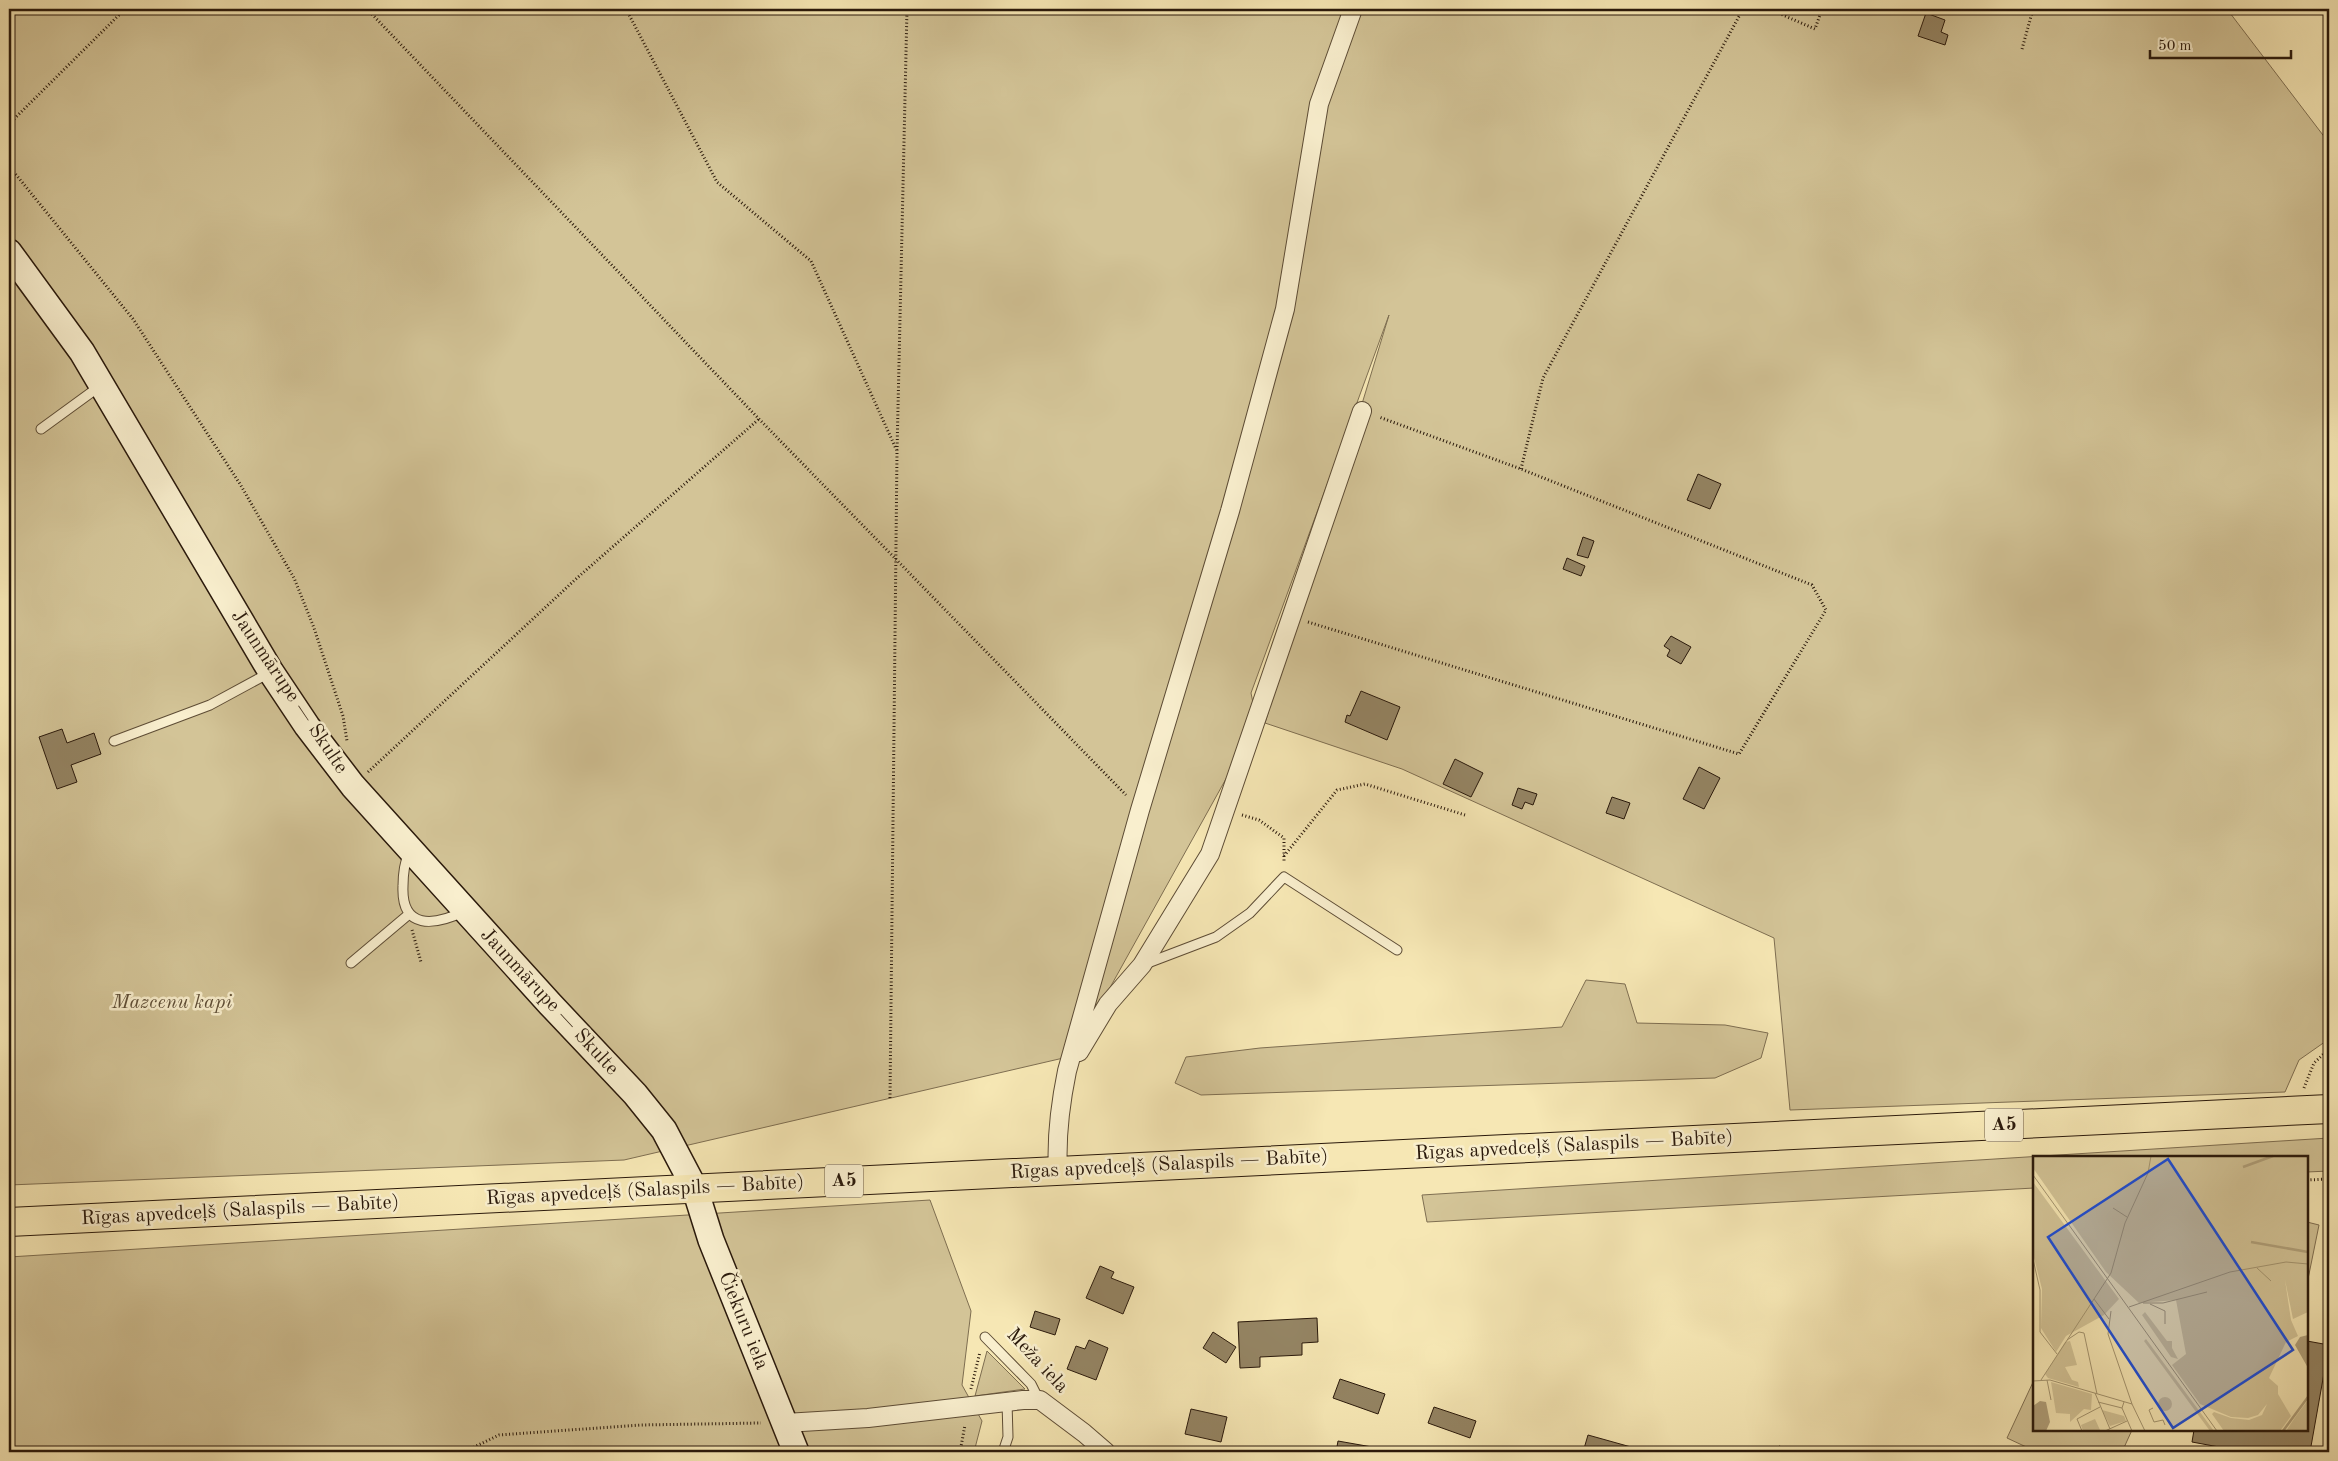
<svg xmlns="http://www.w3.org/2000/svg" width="2338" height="1461" font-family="'Old Standard TT',serif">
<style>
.green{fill:#d3c497;stroke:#7e6e51}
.building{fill:#948463;stroke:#2a190b}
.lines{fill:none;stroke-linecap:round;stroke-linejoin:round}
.lane-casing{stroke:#5d4c35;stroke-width:11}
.street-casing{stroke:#5d4c35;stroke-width:20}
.secondary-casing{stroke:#2a190b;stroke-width:28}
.highway-casing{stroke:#2a190b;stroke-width:30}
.path{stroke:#2a190b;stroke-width:3;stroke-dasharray:1 2.5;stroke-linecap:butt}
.lane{stroke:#f9efce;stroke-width:9}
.street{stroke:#f9efce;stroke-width:18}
.secondary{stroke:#f9efce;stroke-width:25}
.highway{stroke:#f6e7b4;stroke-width:28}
.labels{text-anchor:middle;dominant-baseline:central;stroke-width:5;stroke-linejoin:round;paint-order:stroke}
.shield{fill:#f9efce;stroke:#685946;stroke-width:1}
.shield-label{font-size:19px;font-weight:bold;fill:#2a190b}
.street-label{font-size:20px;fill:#2a190b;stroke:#f9efce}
.park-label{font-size:20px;font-style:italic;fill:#5d4c35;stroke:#f9efce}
.inset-river{fill:none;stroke:#b1a17b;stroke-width:2.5}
.inset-road{fill:none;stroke:#a49570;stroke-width:1}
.view{fill:#1d4ed8;fill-opacity:0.15;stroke:#1d4ed8;stroke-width:2.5}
.inset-edge{fill:none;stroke:#2a190b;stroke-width:2.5}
</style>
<rect width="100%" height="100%" fill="#f6e7b4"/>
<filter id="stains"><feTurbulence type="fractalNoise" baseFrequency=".004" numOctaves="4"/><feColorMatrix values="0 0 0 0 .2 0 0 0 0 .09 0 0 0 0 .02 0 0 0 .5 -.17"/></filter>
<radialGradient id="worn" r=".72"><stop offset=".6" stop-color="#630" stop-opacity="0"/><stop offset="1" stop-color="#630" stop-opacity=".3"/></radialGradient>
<path class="green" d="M9,9H2231L2230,13L2329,143V1039L2299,1060L2285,1092L1790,1110L1774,938L1402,769L1265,723L1389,315L1251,693L1257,723L1072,1056L624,1160L9,1185Z
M1586,980L1625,984L1637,1023L1725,1025L1768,1033L1761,1058L1715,1078L1201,1095L1175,1083L1186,1057L1260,1048L1562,1027Z
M2329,1138V1171L2307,1172V1157H2034V1188L1427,1222L1422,1195Z
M930,1200L971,1311L962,1385L982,1421L974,1452H9V1257Z
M2307,1222L2319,1225L2307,1284Z
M987,1351L1025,1389L975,1396Z
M2034,1380V1430H2132L2122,1452H2037L2007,1438Z"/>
<path class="building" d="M1926,13L1945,20L1941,32L1948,35L1945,45L1918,36Z
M1698,474L1721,484L1710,509L1687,500Z
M1583,537L1594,541L1588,558L1577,555Z
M1567,558L1585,566L1581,576L1563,569Z
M1671,636L1691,647L1681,664L1667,656L1670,650L1664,646Z
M1361,691L1400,707L1387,740L1345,722L1347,715L1350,716Z
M62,729L67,743L94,733L101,754L71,765L77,782L57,789L39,737Z
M1455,759L1483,773L1471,797L1443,784Z
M1699,767L1720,778L1704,809L1683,799Z
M1518,788L1537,794L1533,805L1525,802L1522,809L1512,805Z
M1612,797L1630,803L1624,819L1606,813Z
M1100,1266L1114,1272L1111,1278L1134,1287L1123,1314L1086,1298Z
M1035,1311L1060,1319L1055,1335L1030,1327Z
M1317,1318L1318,1342L1302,1343V1355L1260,1357V1367L1240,1368L1238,1322Z
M1213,1332L1236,1347L1226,1363L1203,1348Z
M1089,1340L1108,1348L1096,1380L1067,1369L1076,1346L1085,1349Z
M2307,1341L2329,1345L2310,1452H2246L2192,1442L2194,1430H2307Z
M1340,1379L1385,1394L1378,1414L1333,1398Z
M1434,1407L1476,1421L1470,1438L1428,1423Z
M1191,1409L1227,1417L1221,1442L1185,1434Z
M1588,1435L1631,1447L1630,1452H1583Z
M1338,1441L1372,1447L1371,1452H1336Z
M1779,1446L1792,1450L1791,1452H1777Z
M1666,1447L1684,1452H1665Z"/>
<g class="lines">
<g class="lane-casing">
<path id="lane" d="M41,429L100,386
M114,741L210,705L271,672
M409,852C404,864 403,874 403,886C401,930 434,926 465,911
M351,963L408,915
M1145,964L1216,937L1250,913L1284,877L1397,950
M985,1337L1031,1384L1039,1400
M1003,1452L1008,1437L1007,1402"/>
</g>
<g class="street-casing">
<path id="street" d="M1079,1052L1108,1004L1142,965L1210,854L1362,411
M1058,1171C1056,1136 1060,1105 1067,1071L1140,810L1230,511L1285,309L1319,104L1353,9
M785,1423L868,1418L1023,1400H1040L1084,1433L1106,1452"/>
</g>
<g class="secondary-casing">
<path id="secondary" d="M9,252L82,352L271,672L307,726L353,786L550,1004L635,1094L664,1130L695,1189L711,1240L796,1452"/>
</g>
<g class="highway-casing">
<path id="highway" d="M9,1222L2329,1109"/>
</g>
<path class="path" d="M367,9L759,419L1126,795
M626,9L717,182L811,261L897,451
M1769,9L1815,29L1822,9
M2022,49L2033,9
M9,124L125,9
M9,166L133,319L240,484L294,578L314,628L343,716L347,741
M1521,469L1543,378L1743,9
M1308,622L1739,754L1826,610L1812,585L1521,469L1379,417
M368,772L577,578L759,419
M1242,815L1259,820L1284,838V863
M1284,856L1337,790L1365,784L1465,815
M412,930L421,962
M2304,1088L2314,1063L2329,1049
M890,1098L897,452L907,9
M2307,1180L2329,1179
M971,1389L980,1352
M464,1452L499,1435L641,1425L761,1423
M960,1452L965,1425"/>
<use href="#lane" class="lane"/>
<use href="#street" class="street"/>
<use href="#secondary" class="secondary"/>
<use href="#highway" class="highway"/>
</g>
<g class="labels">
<g class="shield">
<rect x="1985" y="1108.5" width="38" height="33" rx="4"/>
<rect x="825" y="1164.5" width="38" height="33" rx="4"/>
</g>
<g class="shield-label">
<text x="2004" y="1125">A5</text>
<text x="844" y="1181">A5</text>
</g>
<g class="street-label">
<text transform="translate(289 692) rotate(56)">Jaunmārupe — Skulte</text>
<text transform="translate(549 1002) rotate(47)">Jaunmārupe — Skulte</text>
<text transform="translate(1574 1146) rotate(-3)">Rīgas apvedceļš (Salaspils — Babīte)</text>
<text transform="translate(1169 1165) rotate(-3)">Rīgas apvedceļš (Salaspils — Babīte)</text>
<text transform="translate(645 1191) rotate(-3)">Rīgas apvedceļš (Salaspils — Babīte)</text>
<text transform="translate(240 1211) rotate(-3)">Rīgas apvedceļš (Salaspils — Babīte)</text>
<text transform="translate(743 1321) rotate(68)">Čiekuru iela</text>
<text transform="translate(1037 1361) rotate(47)">Meža iela</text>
</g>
<g class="park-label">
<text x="172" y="1003">Mazcenu kapi</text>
</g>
</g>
<g transform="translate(2033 1156)">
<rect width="275" height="275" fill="#f6e7b4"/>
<path d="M0,0H275V156L260,163L252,124L258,164L265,180L253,186L236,222L245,230V238L258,260L247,275H191L179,258L181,256L198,262L216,264L229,259L234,248L225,259L215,262L198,261L167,248L139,209L153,198L143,144L106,147L73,116L0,12ZM0,26L86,143L71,159L33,180L23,196L8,172L9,133L0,98ZM112,156L134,185H139V192L145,203L138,201L109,159ZM113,183L181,275H177L111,185ZM37,185L44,209L32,211L39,224L45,226L46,231L15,222L12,218L32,186ZM18,226L59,238L58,254L51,253L37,266V258L23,257ZM125 248a7 7 0 1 1 14 0a7 7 0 1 1-14 0ZM275,244V275H253L263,260ZM69,254L91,260L93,265L77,270ZM62,263L67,274L50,275L48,269Z" fill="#d3c497"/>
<path d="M275,179V212L262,189L267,181ZM7,245L13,246L17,266L13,275H0V250Z" fill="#b1a17b"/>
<path class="inset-river" d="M210,11L240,0M218,86L275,96M250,275L275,241"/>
<path class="inset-road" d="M0,19L184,275M80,52L94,61M0,103L7,134V176L24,198M224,112L238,125M61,143L76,163M110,147H130L174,136M117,148L132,155V168M96,151L197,116L253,106L275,108M78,155L75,178L99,248M34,184L46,176L51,177L64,238M8,224L78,117L92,67L115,17L118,0M14,224L18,244M0,225L17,224L99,248L112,275M62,237L77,273M65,246L89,252M91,246L89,252L99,275M120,252L116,254L121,266L130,264L132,269M49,275L44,263L67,251M72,275L94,265"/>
<path class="view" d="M135,3L260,194L140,272L15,81Z"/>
<rect width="275" height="275" class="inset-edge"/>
</g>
<rect width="2338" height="1461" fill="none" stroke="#f6e7b4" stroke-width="30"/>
<rect x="10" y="10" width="2318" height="1441" fill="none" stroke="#2a190b" stroke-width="2.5"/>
<rect x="15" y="15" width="2308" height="1431" fill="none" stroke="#2a190b"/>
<path d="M2150 50v8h141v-8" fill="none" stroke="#2a190b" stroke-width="2.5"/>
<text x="2158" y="50" font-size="15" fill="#2a190b" stroke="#f9efce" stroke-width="4" paint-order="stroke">50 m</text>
<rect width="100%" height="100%" filter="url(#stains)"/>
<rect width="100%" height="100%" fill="url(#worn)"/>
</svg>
